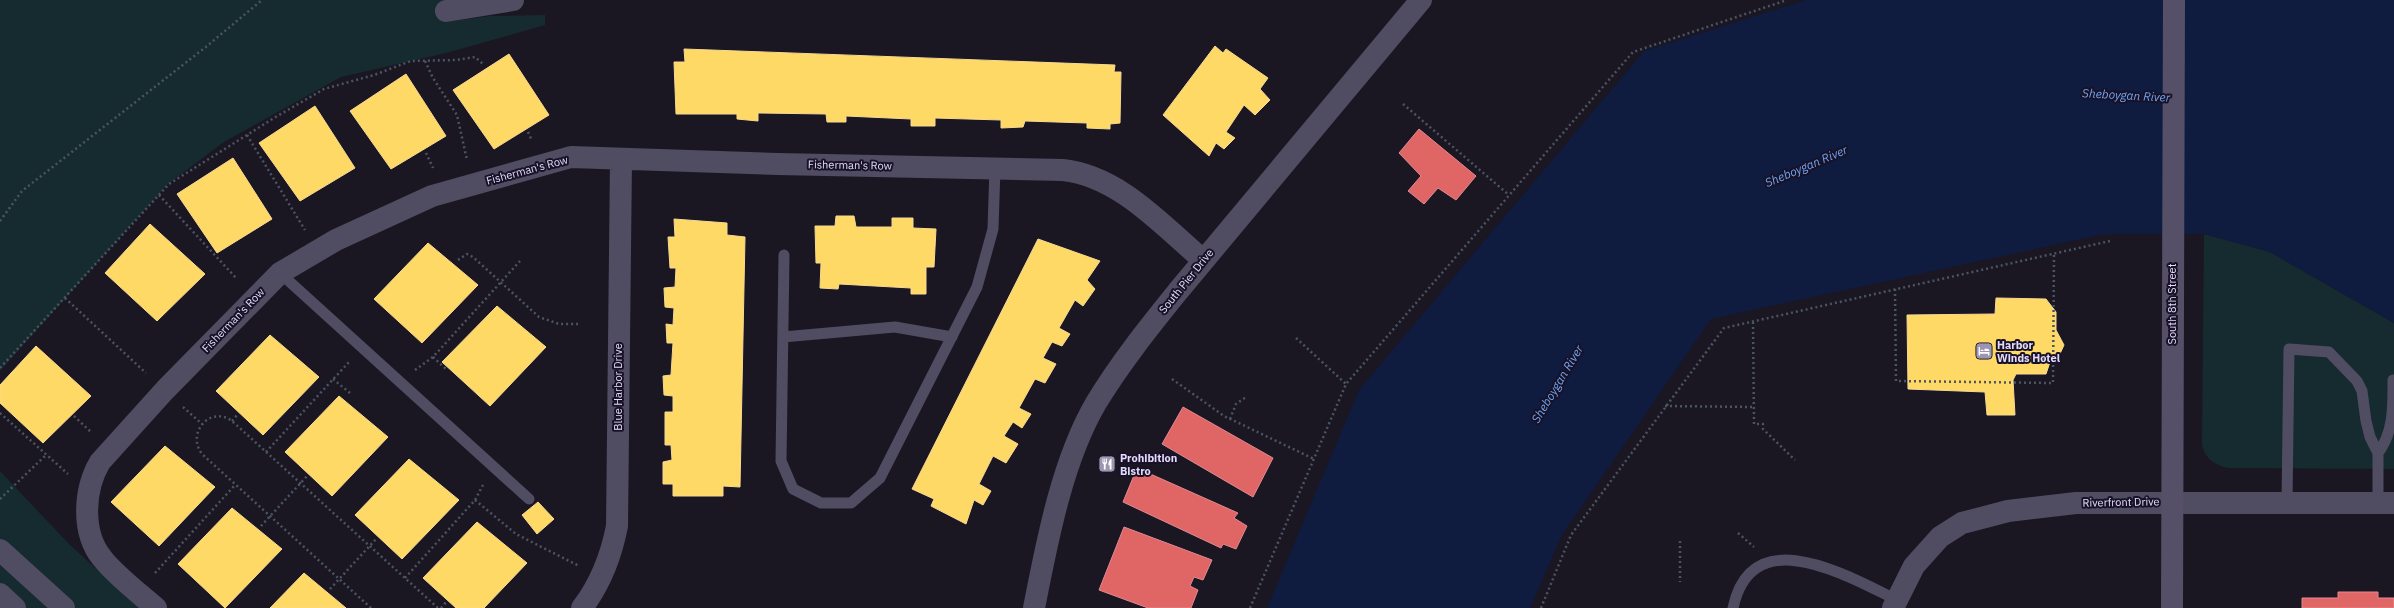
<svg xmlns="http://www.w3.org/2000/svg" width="2394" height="608" font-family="'IBM Plex Sans',sans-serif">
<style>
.green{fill:#162b2f}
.water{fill:#101b40}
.homes{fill:#ffd966;stroke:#f7d993}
.shops{fill:#e06666;stroke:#e18993}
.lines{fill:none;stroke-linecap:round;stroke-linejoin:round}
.path{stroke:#4b5463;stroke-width:2.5;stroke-dasharray:2 3;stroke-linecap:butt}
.lane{stroke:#504c62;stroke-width:11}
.street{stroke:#504c62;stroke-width:22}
.secondary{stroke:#555068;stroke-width:22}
.labels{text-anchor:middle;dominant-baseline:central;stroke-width:4;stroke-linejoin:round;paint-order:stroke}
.street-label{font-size:11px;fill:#e3dafc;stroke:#181227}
.poi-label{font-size:11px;font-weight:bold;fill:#e3dafc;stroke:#181227;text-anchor:start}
.water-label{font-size:12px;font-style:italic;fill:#70a5f5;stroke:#181227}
</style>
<rect width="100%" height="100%" fill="#1a1722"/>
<path class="green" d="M0,0H446L451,21L491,16L545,15V25L450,52L341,77L224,142L168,184L0,371Z
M2204,234L2270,252L2394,323V469L2229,468C2216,466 2205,459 2202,445Z
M0,471L69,544L139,608H0Z"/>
<path class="water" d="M1806,0H2394V323L2270,252L2204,234H2104L1711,319L1562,535L1530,608H1267L1359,390L1644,51Z"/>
<path class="homes" d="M1215,46L1223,53L1226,49L1268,78L1260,89L1270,100L1255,115L1244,105L1226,132L1235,138L1224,149L1216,143L1209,156L1163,115Z
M684,49L1115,65L1114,72H1121L1120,123L1110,124V129L1087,128V123L1025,121L1023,127L1001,128V120L935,118V126H911V119L846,116V122H827L826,114L758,113V121L737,119V114H676L674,62H685Z
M509,54L549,115L494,149L453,90Z
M406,74L446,136L391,169L350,111Z
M315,106L355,168L300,201L259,143Z
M233,158L272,219L217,253L177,194Z
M836,216H854L856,227H892V218H913V228L936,229L934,267H926V294H911V288L839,284L838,289L820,288L821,263H816L815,226H835Z
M674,219L727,223V235L745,237L740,487L723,486V496H673V484H663V462L672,460L671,445H665V412H673V396L664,395L663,376L671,375L673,343H667L666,324L673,325L674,308L665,307L664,288L675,287L676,268H670L668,237H675Z
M150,224L205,274L157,321L105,273Z
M1038,239L1100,261L1087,280L1095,289L1083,306L1075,300L1059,328L1070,334L1062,346L1052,342L1043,358L1056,364L1045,383L1035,379L1019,408L1031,414L1022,428L1013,422L1004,436L1018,444L1006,463L993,456L979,484L991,491L983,505L974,500L966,524L931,506L934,499L912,489Z
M428,243L478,285L422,343L374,299Z
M1996,298L2046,299L2056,312V330L2064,345L2058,358L2051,359L2046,374H2016L2013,380L2015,415H1987L1985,392L1908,389L1907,315L1995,314Z
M497,306L546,347L490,406L442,362Z
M270,335L319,377L263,435L216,391Z
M36,346L91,396L43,443L0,403V385Z
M339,396L388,437L332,496L285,452Z
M165,446L215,487L159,546L111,502Z
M409,459L459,500L402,559L355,515Z
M538,502L554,519L537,534L522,515Z
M232,508L282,549L225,608L178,564Z
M477,522L527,563L484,608H456L423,578Z
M304,573L346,608H270Z"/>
<path class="shops" d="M1419,129L1476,176L1456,200L1438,188L1424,204L1408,191L1421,176L1399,153Z
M1183,407L1273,458L1253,497L1162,444Z
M1137,468L1238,513L1234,518L1247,526L1236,549L1223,544L1221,548L1123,502Z
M1124,527L1212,560L1203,580L1194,577L1190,586L1198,590L1191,608H1148L1099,590Z
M2338,592H2378V598H2394V608H2302V598H2338Z"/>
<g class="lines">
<path class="path" d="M425,61L433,78L457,115L467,160
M1403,104L1509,195
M528,132L532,141
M247,135L305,230
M426,153L433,168
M159,195L237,279
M0,221L22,191L207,46L262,0
M458,260L467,254L473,257L539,317L559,324H578
M1895,289L1896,381L2053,383L2054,254
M65,298L146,373
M1753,322L1754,424H1763V429L1795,460
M1296,338L1346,384
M433,357L447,370
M0,368L169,184L274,118L324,89L374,75L411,61L456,60L475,57L483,64
M415,370L433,357L520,261
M333,379L350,393
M1172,379L1224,416L1314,459
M1665,406L1754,407
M183,407L202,424
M0,413L68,474
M74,416L92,433
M1230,419L1236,404L1246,397
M232,421L238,414
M266,452L349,362
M0,499L46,455
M475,500L516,534L579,566
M261,526L308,475
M1738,533L1754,547
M1680,541V582
M155,573L235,485
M405,578L475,500L483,485
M330,589L377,538
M371,608L202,454C186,433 210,405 232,421L438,608
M441,608L447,601
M1250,608L1346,384L1633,52L1787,0
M1541,608L1571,535L1724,328L2110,241"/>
<path class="lane" d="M784,255L781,461L793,489L821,503H851L880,478L977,287L993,229L995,168
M280,273L529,499
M783,337L895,327L952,337
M2378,453C2394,432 2393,406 2393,380
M2287,503L2289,349L2329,352L2357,381L2362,391L2366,421L2370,437L2378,453V503
M1733,608C1752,519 1849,577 1897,600"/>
<path class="street" d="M446,11L513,0
M0,550L64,608
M0,594L15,608
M156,608C140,594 114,574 102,558C81,532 84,489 100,462L165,390L280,273L336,240L432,196L571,157L778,164L1063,170C1119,176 1162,225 1203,260
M582,608C601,583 611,557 617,526L621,159
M1034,608C1047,542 1062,461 1096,403C1120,363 1150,326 1179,290L1421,0
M1893,608L1914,566L1940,537L1962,523L2008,511L2076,503H2394"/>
<path class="secondary" d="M2172,608L2174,0"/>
</g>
<defs>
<g id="hotel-square" transform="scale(0.9)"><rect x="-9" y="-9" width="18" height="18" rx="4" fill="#9d96b0" stroke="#181227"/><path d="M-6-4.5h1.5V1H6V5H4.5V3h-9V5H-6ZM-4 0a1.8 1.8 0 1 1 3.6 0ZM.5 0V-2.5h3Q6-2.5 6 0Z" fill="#fff"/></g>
<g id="restaurant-square" transform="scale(0.9)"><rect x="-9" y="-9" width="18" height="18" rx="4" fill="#9d96b0" stroke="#181227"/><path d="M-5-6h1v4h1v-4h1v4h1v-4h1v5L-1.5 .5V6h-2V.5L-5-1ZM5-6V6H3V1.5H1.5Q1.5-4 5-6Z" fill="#fff"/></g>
</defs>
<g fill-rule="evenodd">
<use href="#hotel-square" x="1984" y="351"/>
<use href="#restaurant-square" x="1107" y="464"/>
</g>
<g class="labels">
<g class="street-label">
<text transform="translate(850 165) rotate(1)">Fisherman's Row</text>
<text transform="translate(527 170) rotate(-15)">Fisherman's Row</text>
<text transform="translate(1186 281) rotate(-51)">South Pier Drive</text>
<text transform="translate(2172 304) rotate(-90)">South 8th Street</text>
<text transform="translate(233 320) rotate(-46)">Fisherman's Row</text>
<text transform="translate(618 387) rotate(-90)">Blue Harbor Drive</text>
<text transform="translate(2121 502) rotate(-1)">Riverfront Drive</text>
</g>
<g class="poi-label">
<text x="1997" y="345">Harbor<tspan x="1997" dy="13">Winds Hotel</tspan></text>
<text x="1120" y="458">Prohibition<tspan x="1120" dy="13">Bistro</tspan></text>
</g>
<g class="water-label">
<text transform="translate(2126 95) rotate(3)">Sheboygan River</text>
<text transform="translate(1806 166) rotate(-23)">Sheboygan River</text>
<text transform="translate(1557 384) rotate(-59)">Sheboygan River</text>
</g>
</g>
</svg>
